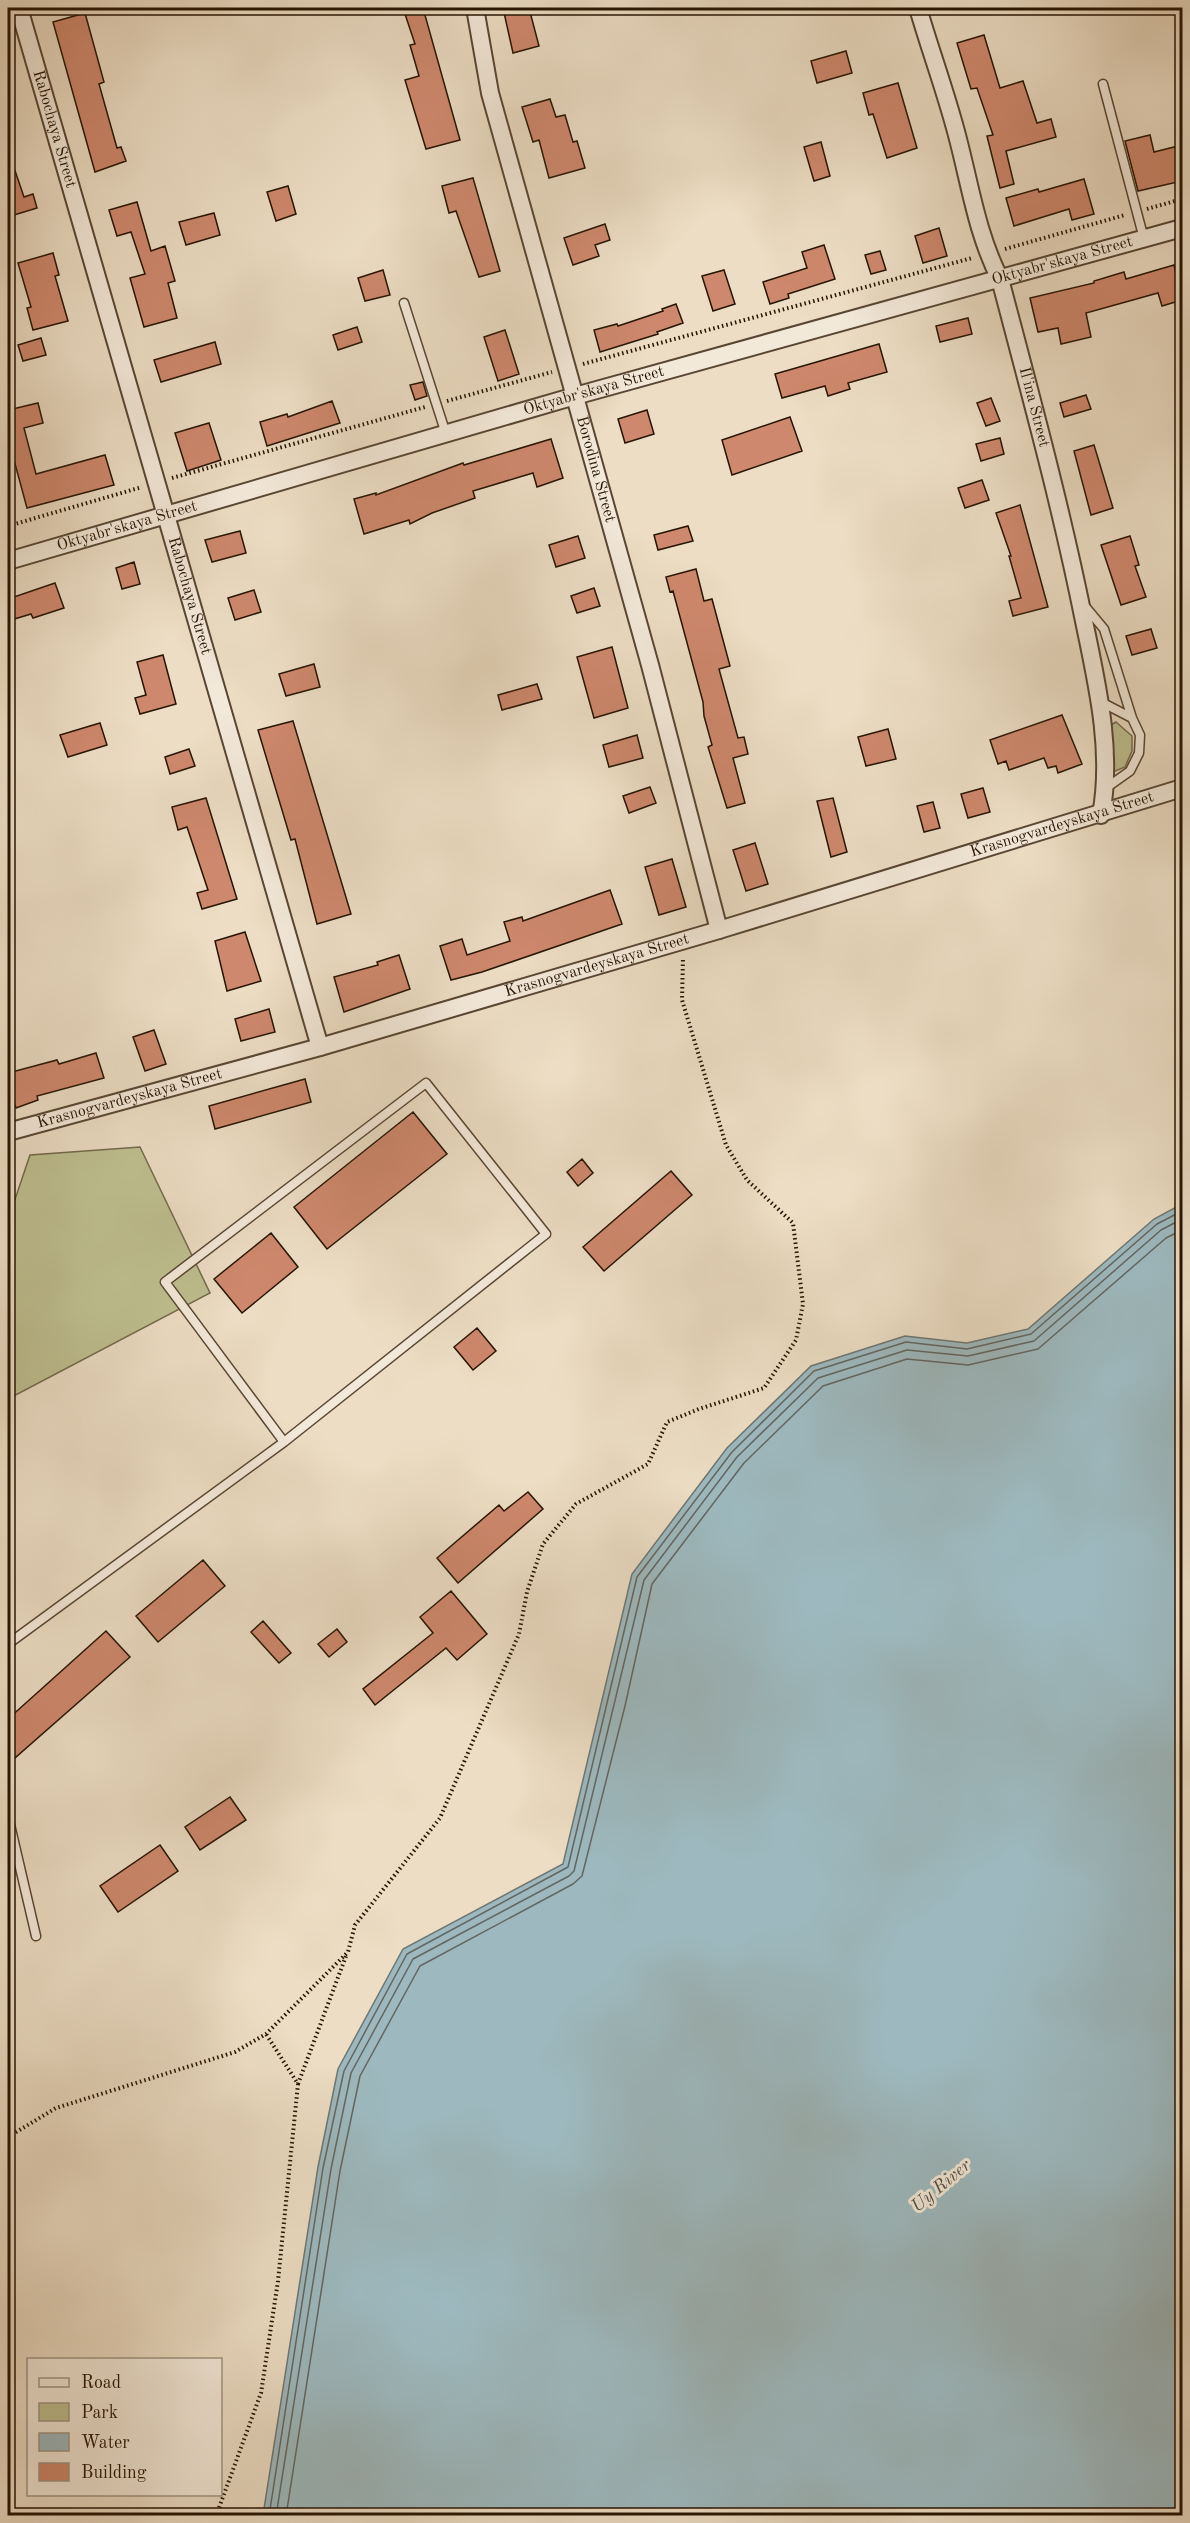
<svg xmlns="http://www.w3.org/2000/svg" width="1190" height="2523" font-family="'Old Standard TT',serif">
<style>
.green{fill:#bebf90;stroke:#726a4a;stroke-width:1.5}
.water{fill:#9db9bf;stroke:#6d7774;stroke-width:1.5}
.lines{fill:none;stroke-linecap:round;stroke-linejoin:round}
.shore{stroke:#626661;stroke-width:1.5}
.building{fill:#ce886d;stroke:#261403;stroke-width:1.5}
.lane-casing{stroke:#584633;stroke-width:11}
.street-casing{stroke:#584633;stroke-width:20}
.path{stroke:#261403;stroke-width:4;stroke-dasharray:1.5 3;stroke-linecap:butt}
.lane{stroke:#f3e9d9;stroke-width:8}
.street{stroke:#f3e9d9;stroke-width:16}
.labels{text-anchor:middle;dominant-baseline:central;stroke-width:6;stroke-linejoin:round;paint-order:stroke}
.street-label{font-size:16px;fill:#261403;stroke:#f3e9d9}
.water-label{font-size:18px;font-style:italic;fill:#504e45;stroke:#f3e9d9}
</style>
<rect width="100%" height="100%" fill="#ecddc4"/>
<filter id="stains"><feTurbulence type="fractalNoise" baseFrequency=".00333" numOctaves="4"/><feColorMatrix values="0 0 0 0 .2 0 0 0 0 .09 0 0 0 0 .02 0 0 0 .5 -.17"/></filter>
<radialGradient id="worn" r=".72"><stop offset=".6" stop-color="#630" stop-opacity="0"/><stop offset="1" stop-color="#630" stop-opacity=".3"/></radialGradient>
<path class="green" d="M1116,722L1132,736V751L1125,767L1111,773L1109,726Z
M140,1147L210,1293L8,1399V1220L30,1155Z"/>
<path class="water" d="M1182,1204V2515H263L318,2167L338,2069L403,1949L563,1864L632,1574L727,1448L811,1366L905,1336L967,1343L1028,1329L1154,1219Z"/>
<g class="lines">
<path class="shore" d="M269,2516L323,2168L344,2071L407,1954L568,1867L637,1577L732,1452L814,1371L906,1342L967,1349L1031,1334L1157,1224L1182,1211
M276,2516L331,2169L351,2073L413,1959L569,1876L574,1871L644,1580L737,1457L818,1378L907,1350L968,1356L1034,1341L1161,1230L1182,1219
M286,2516L340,2171L360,2076L420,1966L573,1884L582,1876L625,1706L652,1584L744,1463L823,1386L907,1359L968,1365L1038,1349L1166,1238L1182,1230"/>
</g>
<path class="building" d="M403,8H423L460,140L426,149L405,80L419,76L410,45L415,44Z
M503,8H529L539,46L513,53Z
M85,13L104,82L99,84L117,148L121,147L126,161L95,172L53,22Z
M984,35L1000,88L1023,81L1037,123L1051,119L1056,137L1006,151L1014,184L1000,188L987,136L993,135L977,88L971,89L957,43Z
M846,51L852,73L817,83L811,61Z
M898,83L917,148L887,158L873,114L869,115L863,93Z
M550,99L556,117L565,115L573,142L577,141L585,168L549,178L539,140L533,142L522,107Z
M1150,135L1154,152L1182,145V181L1138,191L1125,141Z
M821,142L830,176L814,181L804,147Z
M8,156H10L24,197L33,194L37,208L14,215L8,193Z
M473,178L500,271L479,277L456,211L449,213L442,186Z
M1084,179L1094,214L1072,220L1069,209L1014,226L1006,198L1038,189L1039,192Z
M288,186L296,214L276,221L267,192Z
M137,202L151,251L165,246L175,281L168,283L177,318L144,327L130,278L145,274L131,232L117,236L109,210Z
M214,213L220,235L186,245L179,222Z
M605,224L610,240L595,245L599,256L573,265L564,238Z
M939,228L947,256L923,263L915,236Z
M824,245L835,279L788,294L789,298L770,304L763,282L807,268L802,252Z
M880,251L886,270L871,274L865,255Z
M53,253L59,275L55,276L68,321L33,330L27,308L31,307L18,263Z
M1174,265L1182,300L1162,306L1158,293L1086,313L1091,337L1061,344L1058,328L1038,332L1030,298L1094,283V281L1124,272L1126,279Z
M383,270L390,295L365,301L358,278Z
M724,270L735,304L713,311L702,276Z
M676,304L683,323L657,332L658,334L600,352L594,330L617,324L618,326L663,311L662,309Z
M968,318L972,334L940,342L936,326Z
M357,327L362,342L338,350L333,335Z
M505,330L519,374L498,381L484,337Z
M41,338L46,355L23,361L18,345Z
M215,342L221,364L161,382L154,360Z
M879,344L887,372L848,383L850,389L828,396L825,386L782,398L775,374Z
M423,382L427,396L415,400L410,385Z
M1086,395L1091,409L1064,417L1060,403Z
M991,398L1000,421L986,426L977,403Z
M332,401L340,423L267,446L260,422L287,414L288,417Z
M38,403L43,423L24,428L36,474L105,455L114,485L27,508L8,438V410Z
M647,410L654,434L625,443L618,419Z
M790,417L802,451L732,475L722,440Z
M209,423L221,460L187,471L175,433Z
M1000,438L1004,454L981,461L976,444Z
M551,439L563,478L537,487L533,473L473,491L475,498L432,513L410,524L409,520L364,534L354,499L376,493V495L463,463L464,465Z
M1094,445L1113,508L1091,515L1074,451Z
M982,480L989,500L965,508L958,488Z
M1020,505L1048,607L1013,616L1009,601L1021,598L1009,556H1011L996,513Z
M688,526L693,541L658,550L654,535Z
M240,531L246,553L212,562L205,540Z
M578,536L585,558L556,567L549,545Z
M1130,536L1139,565L1135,566L1146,597L1121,605L1101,545Z
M134,562L140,584L122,589L116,568Z
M696,569L704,601L712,599L730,666L719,669L738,738L744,737L748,754L733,758L745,803L727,808L708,747L712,745L704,716L703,702L673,591L670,592L666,577Z
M55,583L64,608L33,618L31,614L8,621V599Z
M594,588L600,606L577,613L571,596Z
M254,590L261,612L235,620L228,598Z
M1151,629L1157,648L1132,655L1126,636Z
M612,647L628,708L594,718L577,657Z
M163,655L176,704L140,714L135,698L146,695L137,662Z
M314,664L320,687L286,696L279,674Z
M537,684L542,699L502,710L498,695Z
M1062,715L1082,764L1058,773L1056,766L1048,768L1044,758L1009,770L1006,761L998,764L990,740Z
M293,721L351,914L317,924L295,839L291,840L258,730Z
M100,723L107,745L68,757L60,735Z
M888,729L896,759L866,766L858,737Z
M637,735L643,758L609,767L603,745Z
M189,749L195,766L170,774L165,757Z
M650,787L656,803L629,813L623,796Z
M983,788L990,812L968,818L961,794Z
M206,798L237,899L202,909L197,893L208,890L187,827L178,830L172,807Z
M833,798L847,852L831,857L817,801Z
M933,802L940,828L924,832L917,806Z
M755,843L768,884L746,891L733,850Z
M672,859L686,907L659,915L645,867Z
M610,890L622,924L482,972L451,980L440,946L462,939L467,955L510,941L504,922L522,917L523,921Z
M245,932L261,981L227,991L215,941Z
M399,955L410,989L344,1012L334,977L378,965L377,962Z
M269,1009L275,1032L241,1041L235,1019Z
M154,1030L166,1064L145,1071L133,1037Z
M96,1053L104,1078L37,1096L38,1100L16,1108L8,1083V1073L57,1060L59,1064Z
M305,1079L311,1102L215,1129L209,1106Z
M413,1112L447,1154L327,1249L294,1207Z
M582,1159L593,1173L578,1186L567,1172Z
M671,1171L692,1195L604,1271L583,1247Z
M271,1233L298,1267L242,1313L214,1279Z
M477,1328L496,1351L473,1370L454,1347Z
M528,1492L543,1509L458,1583L437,1558L499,1505L504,1511Z
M203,1560L225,1586L158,1642L136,1616Z
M451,1591L487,1634L457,1660L446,1648L375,1705L363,1689L433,1633L420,1617Z
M263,1621L291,1653L279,1663L251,1632Z
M337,1629L347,1642L329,1657L318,1644Z
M106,1631L130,1657L8,1764V1719Z
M230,1797L246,1820L200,1850L185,1827Z
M160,1845L178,1871L118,1912L100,1886Z"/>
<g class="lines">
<g class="lane-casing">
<path id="lane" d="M1103,84L1144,239
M404,303L446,434
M1084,605L1104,629L1132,718
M1101,702L1132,718L1140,735L1139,753L1130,771L1106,788
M8,1644L284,1442L546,1234L426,1083L165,1282L284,1442
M8,1816L36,1936"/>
</g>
<g class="street-casing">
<g id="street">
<path id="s1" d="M19,8L320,1047"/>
<path id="s2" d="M475,8L490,93L650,665L719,930"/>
<path id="s3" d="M918,8C931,53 948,98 959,143C971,190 978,236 1000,279C1030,393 1061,506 1084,621C1097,684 1113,751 1101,815"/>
<path id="s4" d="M8,561L575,396L1182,228"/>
<path id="s5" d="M8,1132L320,1047L719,930L1182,788"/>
</g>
</g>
<path class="path" d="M1147,209L1182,199
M1005,249L1125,215
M583,364L972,258
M447,401L552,372
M172,478L425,407
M8,526L142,487
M298,2084L346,1956
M8,2137L56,2108L235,2052L266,2034L348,1952L355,1925L440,1818L519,1634L527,1592L543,1544L576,1504L648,1464L667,1422L699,1409L764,1388L796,1340L803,1304L793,1223L747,1180L726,1145L682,1000L683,958
M216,2516L261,2393L278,2281L298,2084L266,2034"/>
<use href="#lane" class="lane"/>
<use href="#street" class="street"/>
</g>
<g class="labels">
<g class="street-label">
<text stroke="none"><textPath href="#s1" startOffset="126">Rabochaya Street</textPath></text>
<text stroke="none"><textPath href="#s4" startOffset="1096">Oktyabr'skaya Street</textPath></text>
<text stroke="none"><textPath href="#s4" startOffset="610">Oktyabr'skaya Street</textPath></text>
<text stroke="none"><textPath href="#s3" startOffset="416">Il'ina Street</textPath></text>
<text stroke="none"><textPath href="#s2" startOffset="477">Borodina Street</textPath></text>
<text stroke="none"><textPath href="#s4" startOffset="124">Oktyabr'skaya Street</textPath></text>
<text stroke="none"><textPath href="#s1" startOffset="612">Rabochaya Street</textPath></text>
<text stroke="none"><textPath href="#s5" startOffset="1098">Krasnogvardeyskaya Street</textPath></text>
<text stroke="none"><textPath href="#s5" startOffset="612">Krasnogvardeyskaya Street</textPath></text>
<text stroke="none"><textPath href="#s5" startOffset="126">Krasnogvardeyskaya Street</textPath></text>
</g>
<g class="water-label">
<text transform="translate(941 2186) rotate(-40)">Uy River</text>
</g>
</g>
<rect width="1190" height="2523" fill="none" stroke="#ecddc4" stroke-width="30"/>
<rect x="9" y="9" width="1172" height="2505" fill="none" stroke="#261403" stroke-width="3"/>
<rect x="15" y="15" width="1160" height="2493" fill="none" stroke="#261403" stroke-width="1.5"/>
<rect x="27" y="2358" width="195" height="138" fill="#f3e9d9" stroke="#a19483" stroke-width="1.5"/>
<rect x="39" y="2378" width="30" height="9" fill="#f3e9d9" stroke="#a19483" stroke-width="1.5"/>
<text x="81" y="2388" font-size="18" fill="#261403">Road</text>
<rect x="39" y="2403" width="30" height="18" fill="#bebf90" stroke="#a19483" stroke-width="1.5"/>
<text x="81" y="2418" font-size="18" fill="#261403">Park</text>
<rect x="39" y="2433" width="30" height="18" fill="#9db9bf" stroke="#a19483" stroke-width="1.5"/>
<text x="81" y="2448" font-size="18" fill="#261403">Water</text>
<rect x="39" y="2463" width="30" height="18" fill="#ce886d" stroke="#a19483" stroke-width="1.5"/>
<text x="81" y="2478" font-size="18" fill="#261403">Building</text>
<rect width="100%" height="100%" filter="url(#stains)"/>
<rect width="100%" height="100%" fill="url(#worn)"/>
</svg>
